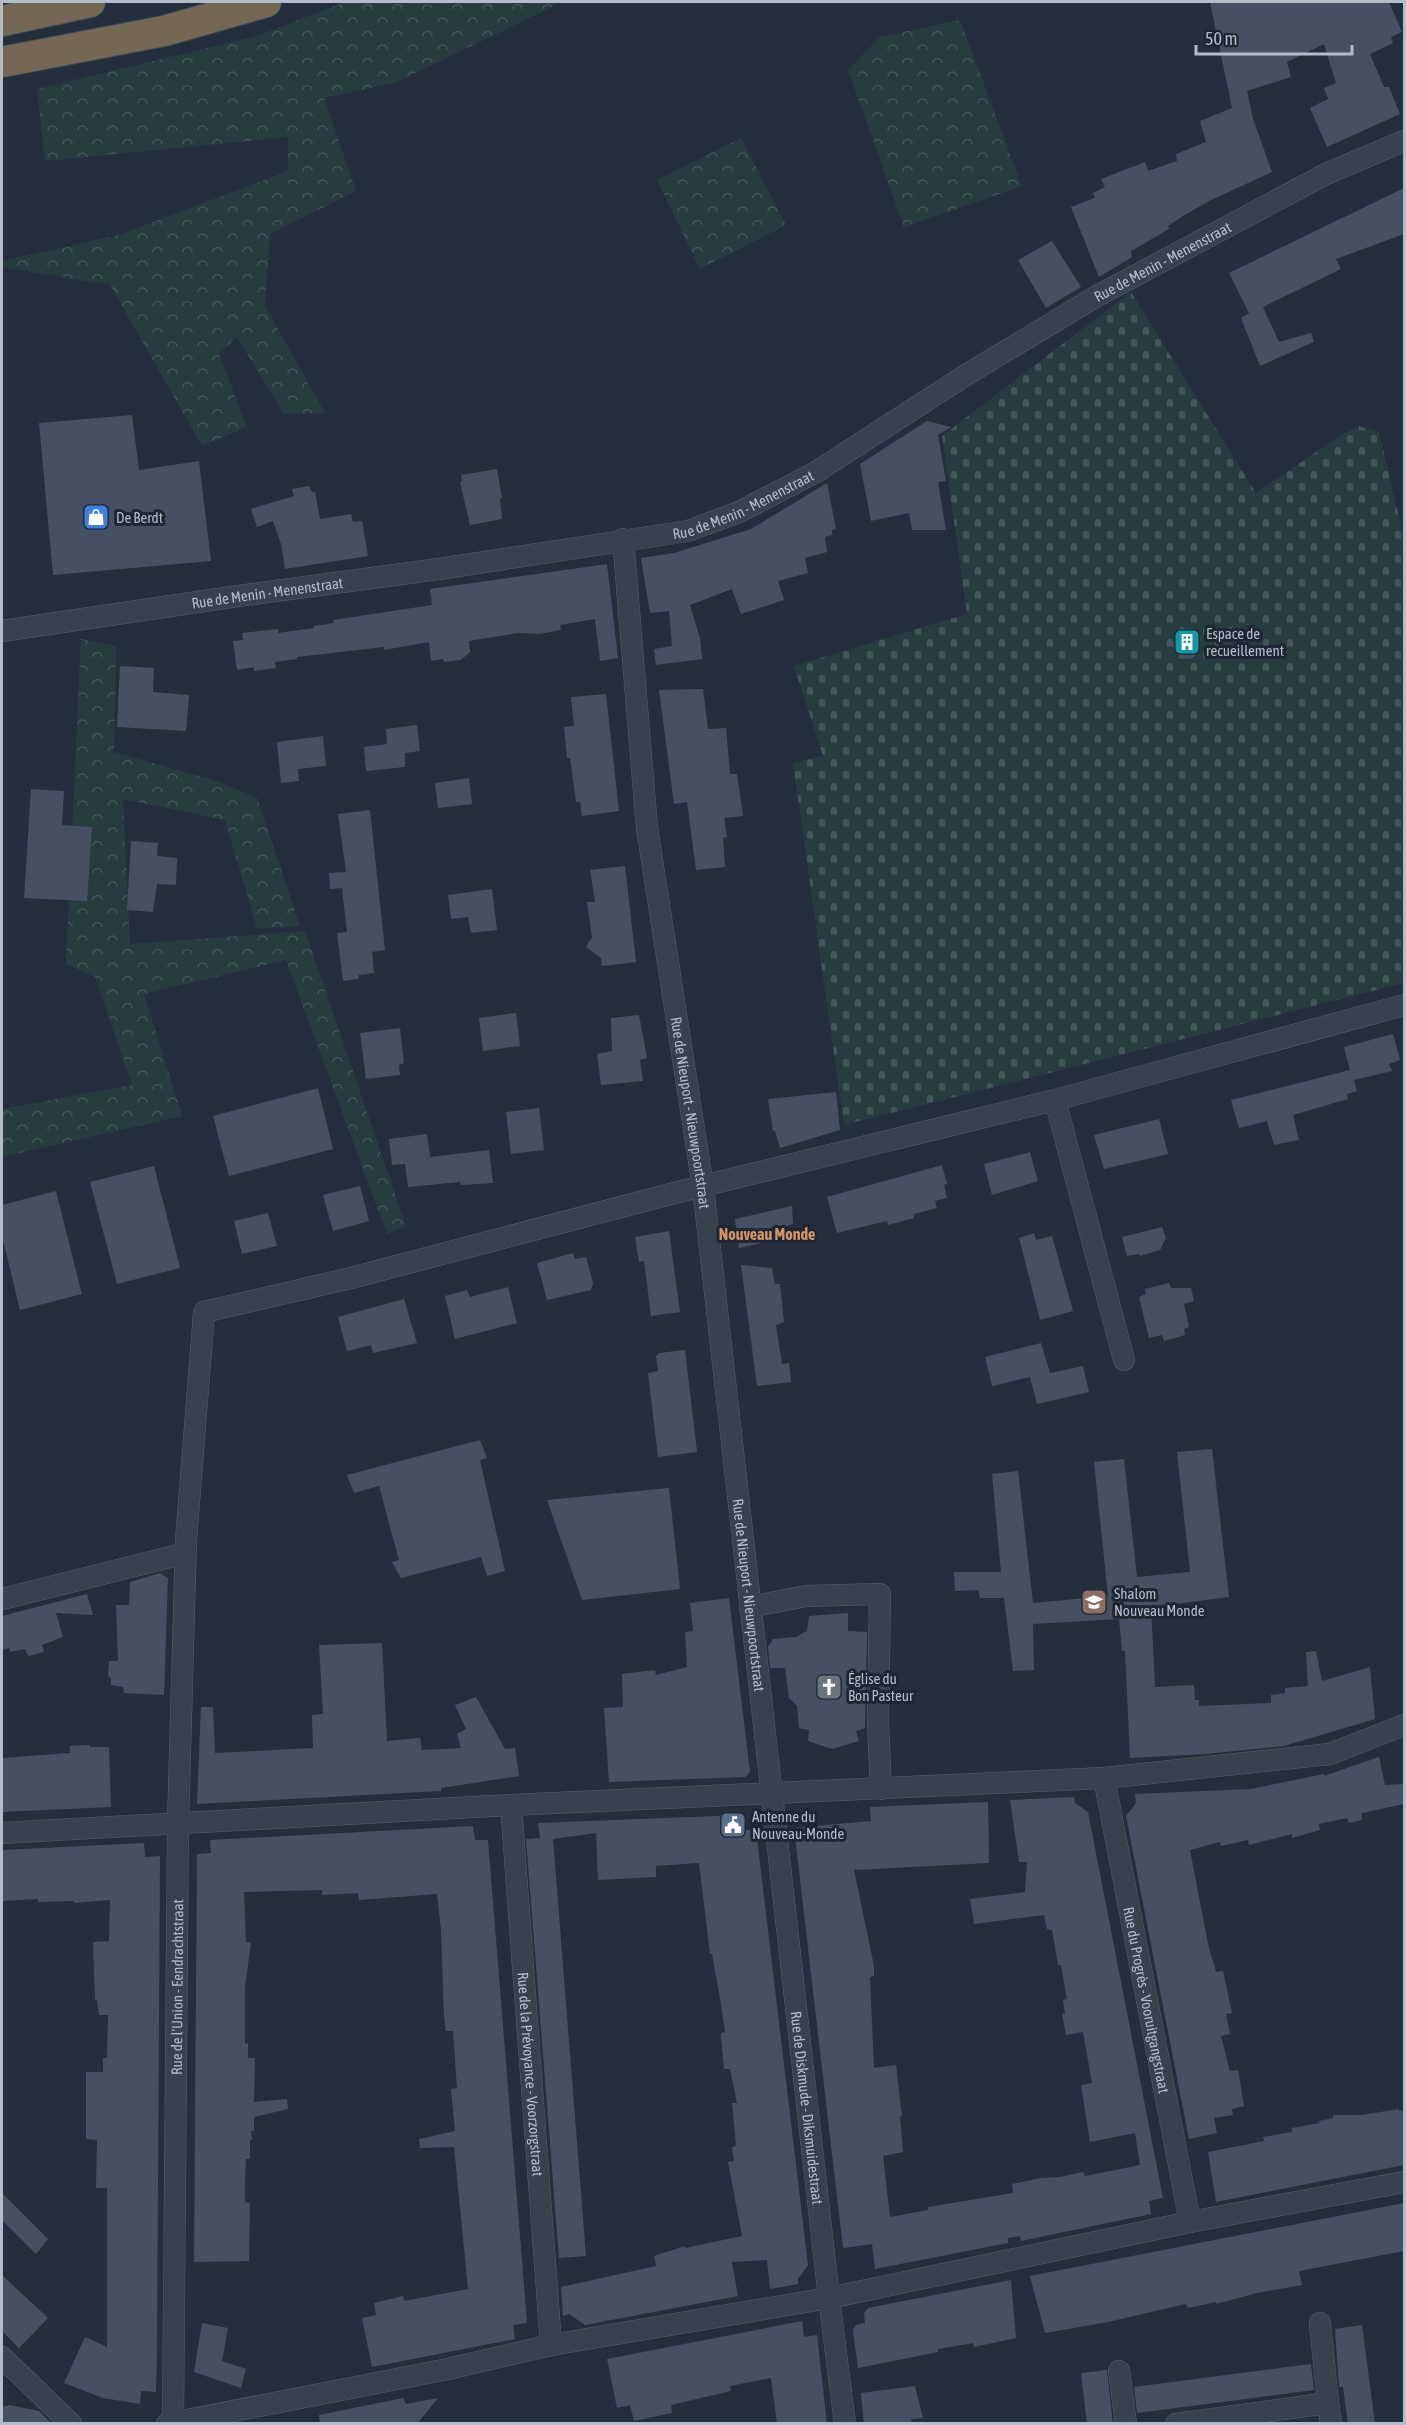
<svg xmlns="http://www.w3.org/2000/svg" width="1406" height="2425" font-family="'Asap Condensed',sans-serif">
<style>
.forest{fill:url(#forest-crowns)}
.cemetery{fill:url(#cemetery-stones)}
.building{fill:#455162}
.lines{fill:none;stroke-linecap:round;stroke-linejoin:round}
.minor-casing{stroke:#565f6c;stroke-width:22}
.highway-casing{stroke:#434c59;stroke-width:32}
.minor{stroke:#38414e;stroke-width:21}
.highway{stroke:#746855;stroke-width:30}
.labels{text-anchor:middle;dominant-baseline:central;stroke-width:6;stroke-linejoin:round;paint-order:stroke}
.street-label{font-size:15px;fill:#b4bcc9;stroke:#1d2633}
.poi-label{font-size:15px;fill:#b4bcc9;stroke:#1d2633;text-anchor:start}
.neighbourhood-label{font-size:16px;font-weight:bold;fill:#d59563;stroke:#1d2633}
</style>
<defs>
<pattern id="forest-crowns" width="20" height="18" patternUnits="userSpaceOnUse" patternTransform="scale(1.5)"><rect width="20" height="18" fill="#263c3f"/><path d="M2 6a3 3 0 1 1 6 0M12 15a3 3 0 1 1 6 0" fill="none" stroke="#435659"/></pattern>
<pattern id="cemetery-stones" width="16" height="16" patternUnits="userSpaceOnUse" patternTransform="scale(1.5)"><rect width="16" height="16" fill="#263c3f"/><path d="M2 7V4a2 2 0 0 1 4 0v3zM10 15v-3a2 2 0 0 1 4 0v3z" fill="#435659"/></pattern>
</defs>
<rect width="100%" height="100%" fill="#242f3e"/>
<path class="forest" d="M345,2H562L395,83L324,98L356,191L270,234L265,306L325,413L284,414L237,337L219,354L247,427L202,446L110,285L2,267V261L119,235L288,171V137L45,161L37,89L257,36Z
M960,20L1022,186L904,227L848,70L880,37Z
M741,138L786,225L700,269L657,180Z
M81,639L116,646L114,752L217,781L257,798L300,926L257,929L225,820L123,799L130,944L305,931L406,1226L387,1234L286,960L144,994L182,1116L2,1157V1109L132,1085L95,977L66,964Z"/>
<path class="cemetery" d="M1131,292L1256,493L1341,435L1359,426L1379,432L1404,538V983L844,1125L793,763L823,756L794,666L967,614L942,436Z"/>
<path class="building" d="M1210,2H1389L1402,32L1391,37L1393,43L1370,54L1384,87H1389L1400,114L1327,147L1310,108L1328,99L1324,88L1336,83L1324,44L1287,62L1291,77L1247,91L1253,119L1272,172L1209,201L1183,216L1168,226L1169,229L1131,251L1132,257L1099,277L1071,207L1095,198L1093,193L1105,187L1101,179L1145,162L1148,171L1177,161L1176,154L1206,142L1200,121L1232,108Z
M1404,188V234L1336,259L1341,269L1263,307L1279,342L1311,333L1314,342L1260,366L1241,318L1249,313L1229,273Z
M1052,241L1081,287L1046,308L1018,260Z
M132,415L139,470L199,461L211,561L53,575L39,423Z
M927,421L951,427L938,435L946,481L938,482L946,530H912L909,513L871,521L860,464Z
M497,469L502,498H500L502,519L470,525L460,482H462L461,475Z
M827,483L836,529L832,530V535L825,537L827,552L805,558L808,573L778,581L784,600L741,614L732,589L690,605L700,638L702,659L656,665L654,649L672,646L669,611L650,613L641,558L674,553L751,529Z
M309,486L312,492H315L320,519L351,514L353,522L362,521L368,556L285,569L281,544L273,521L257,527L251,509L294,496L292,489Z
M607,564L618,658L600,661L595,619L560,625L561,630L540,634L518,633L469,641L470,652L461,660L444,662L443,659L431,661L429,642L384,650V647L297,657V659L275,662L276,668L254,671V667L237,670L233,641L243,640L242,633L278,629V633L314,628V626L334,623L333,620L432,605L430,589Z
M1183,629L1194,630L1201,638L1198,653L1191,659L1182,658L1173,646L1175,636Z
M120,666L154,668L153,692L189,695L186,731L117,727Z
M703,689L708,729L726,728L730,774H737L743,816L724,818L727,837L723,838L725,867L696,870L687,802L674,804L659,690Z
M606,694L619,811L582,816L580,802H576L570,758H567L564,727L574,726L571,697Z
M417,725L420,751L405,753V767L366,771L364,747L387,744L386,729Z
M323,736L326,766L298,769L299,781L281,783L277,742Z
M469,778L472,804L438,808L435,783Z
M31,789L64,791L62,825L92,827L87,901L24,898Z
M370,810L385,950L372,952L374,973L359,975L358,979L343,981L337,933L347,932L342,888L330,889L329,873L346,872L338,814Z
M131,841L158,843L157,856L177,858L176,885L157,884L153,912L127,910Z
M625,866L636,962L602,966L601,958L586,947L592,937L587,902H595L590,870Z
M492,889L497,930L471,933L468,917L451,919L448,895Z
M516,1013L520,1046L483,1051L479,1018Z
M639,1015L647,1058L640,1060L643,1081L601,1085L597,1054L612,1051L611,1018Z
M400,1028L404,1063L399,1065L400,1075L366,1079L360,1033Z
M1393,1034L1400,1060L1389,1064L1392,1071L1354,1080L1357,1091L1347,1094L1348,1099L1293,1115L1299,1140L1274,1145L1267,1121L1239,1128L1231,1100L1350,1070L1344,1047Z
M318,1088L333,1149L229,1176L213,1116Z
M836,1092L840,1130L780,1148L775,1131H773L768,1099Z
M539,1108L544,1150L511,1154L506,1112Z
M1159,1119L1168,1154L1104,1169L1094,1135Z
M427,1134L430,1157L489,1150L493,1183L461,1185L460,1182L408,1187L405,1164L392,1165L389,1139Z
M1030,1152L1038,1181L992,1195L984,1164Z
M942,1165L947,1184L944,1185L947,1198L935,1201L937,1208L914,1214V1218L888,1225L887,1221L837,1233L827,1197Z
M154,1166L180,1268L117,1284L90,1182Z
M360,1186L369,1221L333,1231L323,1195Z
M56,1191L82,1294L20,1310L2,1236V1205Z
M792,1206L793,1224L784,1227L785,1238L739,1248L735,1219Z
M268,1213L277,1246L242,1254L234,1221Z
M1162,1227L1166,1238L1160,1250L1140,1256L1139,1254L1127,1256L1122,1237Z
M669,1231L680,1312L651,1316L644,1261L639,1262L635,1237Z
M1034,1233L1036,1240L1052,1236L1073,1311L1040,1320L1019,1238Z
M573,1253L575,1259L586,1257L593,1283L591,1290L547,1300L537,1263Z
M741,1265L772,1268L775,1284H780L784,1322L776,1325L782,1364L789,1363L791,1382L757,1386Z
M1169,1283L1171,1288H1191L1194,1301L1184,1304L1189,1327L1184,1329L1185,1335L1164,1341L1162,1335L1149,1338L1139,1297L1146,1294L1145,1289Z
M508,1287L517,1323L455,1339L445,1296L467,1290L470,1297Z
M404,1299L417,1343L373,1353L371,1345L347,1351L338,1317Z
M1041,1343L1050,1373L1083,1366L1089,1392L1037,1404L1030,1377L992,1386L985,1357Z
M685,1350L697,1452L658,1457L648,1373L658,1371L656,1356L659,1353Z
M480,1440L487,1458L480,1460L505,1571L487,1576L481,1557L401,1578L392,1562L399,1560L379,1486L354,1493L347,1475Z
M1212,1449L1229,1597L1151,1607L1155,1687L1194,1685L1195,1700H1199V1706L1271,1703V1695L1285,1693V1688L1308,1686L1306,1652L1316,1651L1322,1681L1370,1667L1375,1719L1284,1746L1206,1754L1130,1758L1125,1651H1122L1119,1619L1033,1624L1034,1670L1013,1671L1004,1598H980L978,1590L955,1591L954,1572H1001L992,1474L1018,1471L1033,1603L1108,1596L1094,1462L1124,1459L1137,1577L1190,1572L1177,1452Z
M669,1488L680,1589L582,1600L547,1500Z
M160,1573L168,1578L164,1695L124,1693L123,1687L111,1685V1678L108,1676L109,1661H118L116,1605H129L130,1582Z
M87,1594L93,1615L56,1613L63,1637L42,1645L44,1652L28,1656L25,1649L10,1652L9,1648L2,1650V1616Z
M729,1598L750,1772L745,1777L609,1782L604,1708L623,1707L622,1674L655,1670L656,1675L687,1667L685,1632L693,1631L690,1603Z
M848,1613V1631L867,1632L865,1728L856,1731L859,1741L832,1749L808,1741L809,1730L799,1728L797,1706L789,1698L785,1668H770L768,1647L773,1639L796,1637L807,1631L809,1616Z
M382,1643L387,1741L420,1738L422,1750L461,1748L457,1734L466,1729L455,1705L476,1697L505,1749L515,1748L519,1776L441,1788V1791L197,1804L201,1707H213L215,1753L313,1748L312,1715L323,1714L319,1645Z
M89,1745L90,1747H109L111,1807L2,1812V1758L70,1753V1746Z
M1379,1757L1385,1785L1404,1784V1804L1362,1813V1820L1349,1823L1347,1818L1319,1824L1320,1830L1292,1838V1834L1249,1845L1248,1840L1221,1846L1220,1842L1190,1850L1208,1944L1216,1972L1223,1971L1232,2013L1226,2014L1230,2034L1221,2036L1230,2071L1238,2070L1244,2106L1232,2109L1233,2115L1214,2118L1217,2133L1189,2139L1130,1837L1126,1816L1136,1803L1135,1794L1251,1789L1324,1774V1776Z
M1074,1797L1075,1803L1088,1812L1163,2198L1149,2201L1151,2214L1021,2241L1020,2236L1008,2238V2243L875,2269L872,2244L843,2248L794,1828L871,1821L870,1807L988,1802L989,1863L854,1870L874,1966V1976L870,1977L874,2068L896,2065L902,2116L900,2117L903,2152L883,2156L890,2217L928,2210V2207L1013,2193L1012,2184L1041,2178L1060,2177L1083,2172L1085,2176L1140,2165L1135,2133L1090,2142L1081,2085L1092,2083L1083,2032L1066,2035L1062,2014H1065L1063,2000L1067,1999L1061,1965H1058L1052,1930L1047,1929L1044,1915L974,1924L970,1899L1025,1892L1027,1862H1019L1010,1800Z
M742,1815L744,1830H756L808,2265L798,2279V2284L770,2289L767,2260L732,2262L738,2296L585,2325L569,2314L563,2316L561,2287L656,2266L654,2256L685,2246V2248L742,2236L728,2162L734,2161L732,2147L736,2146L732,2103H737L730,2069H724L721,2037V2033L725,2032L721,2004L712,1954H710L699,1863L656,1866V1877L598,1880L596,1833L553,1839L586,2256L559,2258L526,1839L540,1838L538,1823Z
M473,1826L475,1840H488L527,2323L513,2325L515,2339L372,2367L362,2318L376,2315L374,2303L403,2296L404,2301L468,2289L454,2147L420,2148L419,2139L455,2131L451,2089L457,2088L454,2046L453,2031H446L444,2017L441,1930L437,1894L359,1900L358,1893L322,1895V1890L244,1892L246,1942L251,1943L245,1986V2044L248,2043V2058H255L254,2102L287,2099L288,2109L254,2117V2131H251L252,2140H250V2159H246L245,2180V2202L250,2203L249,2261L194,2262L197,1854L211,1853L210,1840Z
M144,1843L145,1857L160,1856L157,2344L156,2392L141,2391L140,2404L103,2398L64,2383L85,2337L107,2347V2188H96L97,2140L86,2139V2072H103V2058H107L108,2015H99L97,2000H95L93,1942L109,1941L110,1900L74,1903V1901L38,1902V1899L2,1901V1850Z
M1399,2109V2111L1404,2110V2165L1216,2202L1208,2152L1264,2141L1263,2137L1292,2132V2128L1320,2123L1319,2121L1333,2118V2115H1362Z
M2,2193L48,2239L36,2254L2,2220Z
M1404,2203V2251L1299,2271L1302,2285L1257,2293L1216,2304V2302L1188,2308L1186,2304L1108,2322L1045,2333L1030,2276Z
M2,2275L48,2318L19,2348L2,2331Z
M1011,2280L1016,2338L974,2347L973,2343L938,2349V2352L858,2368L853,2330L856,2325L865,2323L864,2313L868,2308Z
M802,2321L804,2337L817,2335L827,2424H777L771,2378L730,2386L731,2391L671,2405L672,2413L648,2418L634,2421L630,2405L617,2408L607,2359Z
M202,2323L228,2328L222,2361L246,2369L241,2388L194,2372Z
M1362,2325L1375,2424H1348L1343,2387H1339L1335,2329Z
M1311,2364L1314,2390L1137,2413L1134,2387Z
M1107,2370L1113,2424H1087L1081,2373Z
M915,2386L923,2418L911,2419L912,2424H864L861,2393Z
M403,2398L406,2404L438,2398L417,2424H320L319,2415Z
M10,2405L39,2411L52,2424H2V2407Z"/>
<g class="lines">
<g class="minor-casing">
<g id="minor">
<path id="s1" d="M623,539L647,828L703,1187L829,2298L845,2424"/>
<path id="s2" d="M2,631L238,596L439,569L688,531L739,512L816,472L966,375L1097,296L1326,174L1404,141"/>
<path d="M1055,1100L1124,1360"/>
<path d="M2,1599L186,1553"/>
<path d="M750,1607L806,1596L880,1594L878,1723L881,1789"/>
<path id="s3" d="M1104,1778L1190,2222"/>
<path id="s4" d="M511,1805L551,2345"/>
<path d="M2,1833L511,1805L1104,1778L1330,1754L1404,1725"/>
<path d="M1320,2323L1328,2403"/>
<path d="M2,2357L71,2424"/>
<path d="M1119,2371L1126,2424"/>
<path id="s5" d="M173,2422L178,1824L186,1540L204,1312L351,1278L682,1191L1055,1100L1404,1005"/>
<path d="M167,2424L448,2369L551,2345L829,2298L1190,2222L1404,2182"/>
<path d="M1176,2424L1328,2403L1331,2424"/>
</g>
</g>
<g class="highway-casing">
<path id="highway" d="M2,21L90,2
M2,62L164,31L266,2"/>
</g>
<use href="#minor" class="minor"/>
<use href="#highway" class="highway"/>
</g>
<defs>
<g id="shop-square" transform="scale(1.35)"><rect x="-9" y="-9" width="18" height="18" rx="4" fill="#3f7fe0" stroke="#1d2633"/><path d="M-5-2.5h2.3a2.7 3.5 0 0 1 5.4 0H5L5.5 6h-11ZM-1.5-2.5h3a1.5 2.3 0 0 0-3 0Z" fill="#fff"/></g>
<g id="building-square" transform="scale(1.35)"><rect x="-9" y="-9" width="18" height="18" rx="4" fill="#0f9aa8" stroke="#1d2633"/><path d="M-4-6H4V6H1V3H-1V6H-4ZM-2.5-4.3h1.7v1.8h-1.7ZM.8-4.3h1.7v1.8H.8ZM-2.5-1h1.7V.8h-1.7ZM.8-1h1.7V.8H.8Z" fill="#fff"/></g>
<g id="school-square" transform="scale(1.35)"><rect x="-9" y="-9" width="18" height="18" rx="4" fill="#8d6e63" stroke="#1d2633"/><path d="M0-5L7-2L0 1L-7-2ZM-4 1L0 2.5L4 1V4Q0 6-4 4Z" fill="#fff"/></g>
<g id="church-square" transform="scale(1.35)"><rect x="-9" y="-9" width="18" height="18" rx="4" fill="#6b7280" stroke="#1d2633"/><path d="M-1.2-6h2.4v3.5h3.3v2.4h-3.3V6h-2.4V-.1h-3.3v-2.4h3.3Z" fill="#fff"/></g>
<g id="civic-square" transform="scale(1.35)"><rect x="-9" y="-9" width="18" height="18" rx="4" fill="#5c6f8a" stroke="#1d2633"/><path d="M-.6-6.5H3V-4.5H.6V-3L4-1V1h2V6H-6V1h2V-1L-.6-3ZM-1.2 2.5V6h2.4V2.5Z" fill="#fff"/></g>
</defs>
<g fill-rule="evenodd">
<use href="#shop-square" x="96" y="517"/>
<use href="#building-square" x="1187" y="642"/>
<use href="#school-square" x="1094" y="1602"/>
<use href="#church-square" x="829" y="1687"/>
<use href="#civic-square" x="733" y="1825"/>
</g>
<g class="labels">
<g class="street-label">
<text stroke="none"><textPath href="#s2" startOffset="1240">Rue de Menin - Menenstraat</textPath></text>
<text stroke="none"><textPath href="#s2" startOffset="754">Rue de Menin - Menenstraat</textPath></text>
<text stroke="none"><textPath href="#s2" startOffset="268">Rue de Menin - Menenstraat</textPath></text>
<text stroke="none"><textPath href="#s1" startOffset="578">Rue de Nieuport - Nieuwpoortstraat</textPath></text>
<text stroke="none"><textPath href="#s1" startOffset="1064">Rue de Nieuport - Nieuwpoortstraat</textPath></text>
<text stroke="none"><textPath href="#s5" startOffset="435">Rue de l'Union - Eendrachtstraat</textPath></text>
<text stroke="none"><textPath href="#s3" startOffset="226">Rue du Progrès - Vooruitgangstraat</textPath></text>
<text stroke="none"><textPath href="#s4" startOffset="270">Rue de la Prévoyance - Voorzorgstraat</textPath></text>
<text stroke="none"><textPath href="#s1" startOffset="1580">Rue de Diskmude - Diksmuidestraat</textPath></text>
</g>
<g class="poi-label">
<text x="116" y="517">De Berdt</text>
<text x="1206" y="633">Espace de<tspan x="1206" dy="17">recueillement</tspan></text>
<text x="1114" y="1593">Shalom<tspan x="1114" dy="17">Nouveau Monde</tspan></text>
<text x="848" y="1678">Église du<tspan x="848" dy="17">Bon Pasteur</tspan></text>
<text x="752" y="1816">Antenne du<tspan x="752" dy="17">Nouveau-Monde</tspan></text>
</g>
<g class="neighbourhood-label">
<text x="767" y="1234">Nouveau Monde</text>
</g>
</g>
<rect width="1406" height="2425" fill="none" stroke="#b4bcc9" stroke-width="6"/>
<path d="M1196 45v9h156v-9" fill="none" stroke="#b4bcc9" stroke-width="3"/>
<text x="1205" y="45" font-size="18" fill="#b4bcc9" stroke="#1d2633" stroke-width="4.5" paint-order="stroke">50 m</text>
</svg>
